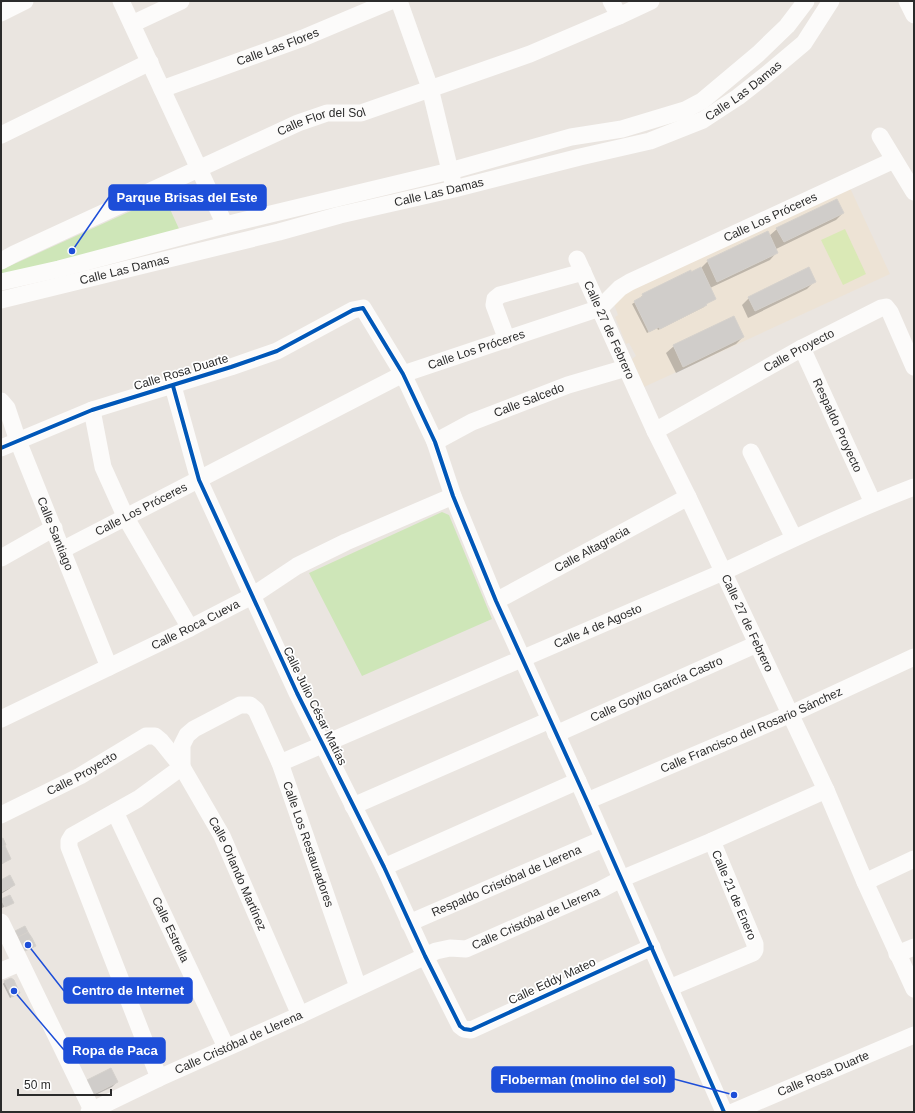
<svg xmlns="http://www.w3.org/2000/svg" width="915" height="1113" font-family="Arial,sans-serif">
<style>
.education{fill:#ede3d5}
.green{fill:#cee6b8}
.pitch{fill:#dae9b6}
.shadow{fill:#0003}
.building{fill:#d0cdca;stroke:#d5d1cc}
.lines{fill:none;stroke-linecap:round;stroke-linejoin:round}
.minor{stroke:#fcfbfa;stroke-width:17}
.cycleway-casing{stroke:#fff;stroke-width:6}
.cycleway{stroke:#0057b8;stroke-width:4}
.labels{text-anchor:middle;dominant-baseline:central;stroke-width:3.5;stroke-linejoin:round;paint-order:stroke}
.street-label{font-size:12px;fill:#2b2b2b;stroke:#fff}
.leader{fill:none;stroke:#1d4ed8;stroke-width:1.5}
.callout-dot{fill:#1d4ed8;stroke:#fff;stroke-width:1.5}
.callout{fill:#1d4ed8;stroke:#1d4ed8;stroke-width:1.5}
.callout-label{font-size:13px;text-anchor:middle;font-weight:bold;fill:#fff}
</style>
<rect width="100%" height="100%" fill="#eae5e0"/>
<path class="education" d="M850,188L890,274L644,387L632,359L636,356L629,343L626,344L615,317L618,315L614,304L628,292Z"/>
<path class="green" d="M164,196L180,231L1,275V270Z
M442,512L449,515L492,619L362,676L309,573Z"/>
<path class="pitch" d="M845,229L866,274L843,285L821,240Z"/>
<path class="shadow" d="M843,213L836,220L776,249L777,252L770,260L710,288L715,299L705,304L704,307L658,330L657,328L647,333L632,304L641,298V297L643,295L700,269L708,261L769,236L777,229Z
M815,281L807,289L748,318L742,305L749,298Z
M743,337L736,344L676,373L666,353L674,346Z
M1,840L10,858L1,865Z
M1,881L14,885L9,889L1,894Z
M1,900H2L12,903L2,908Z
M5,981L19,993L10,998L3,984Z
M111,1070L117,1082L112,1087L89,1098L87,1081Z"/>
<path class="building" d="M837,199L844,213L784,242L776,228Z
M768,231L778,253L717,282L707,260Z
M701,267L716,299L706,304L707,305L660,329L659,327L649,332L634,301L643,296L642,294L691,270V272Z
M809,267L816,282L755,311L748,297Z
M734,316L744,337L683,367L673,345Z
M3,838L6,845L1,847V839Z
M5,846L11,859L1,864V847Z
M10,875L15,885L1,892V880Z
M10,895L14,903L5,907L1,899Z
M25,926L28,932L18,937L15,931Z
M28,932L32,938L21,944L18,937Z
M32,938L36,946L25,951L21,944Z
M11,978L14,980L16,985L8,989L4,981Z
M16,985L20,993L12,997L8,989Z
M111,1068L118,1082L94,1094L87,1080Z"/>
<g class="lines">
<g class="minor">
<path d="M121,1L225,225"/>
<path d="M399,1L430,88L453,183"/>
<path d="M611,1L619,16"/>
<path d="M907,1L914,15"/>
<path d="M1,13L25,1"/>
<path d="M132,24L181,1"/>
<path id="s1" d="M162,89L303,38L391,1"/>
<path d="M1,135L150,62"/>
<path d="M880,136L914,192"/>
<path id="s2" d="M577,259L655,431L688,497L826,790L865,882L914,989"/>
<path id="s3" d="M1,261L14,254L298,123L327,113H361L530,54L619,16L651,1"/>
<path d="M1,282L59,269L225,225L450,171L571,137L622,129L685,110L702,101L758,54L787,26L806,1"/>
<path id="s4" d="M1,300L279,232L340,215L454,189L580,157L650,141L703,120L738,97L766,75L804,43L831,1"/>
<path d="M507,340L494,305L495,299L500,295L583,272"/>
<path id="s5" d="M802,348L873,503"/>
<path d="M173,386L199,480L297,693L384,867L425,956L460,1026L464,1029L471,1030L652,947"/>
<path id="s6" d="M1,401L7,408L18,441L109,667"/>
<path d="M92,410L103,467L126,518L190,628"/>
<path id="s7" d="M655,431L802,348L881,308L886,307L890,312L914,367"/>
<path id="s8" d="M435,442L472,422L568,385L626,368"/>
<path d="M1,448L92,410L231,367L277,351L353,310L363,308L403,374L435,442L453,496L496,601L587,801L724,1112"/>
<path d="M751,452L794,538"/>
<path id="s9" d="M62,550L403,374L600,308L620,288L630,282L894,160"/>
<path d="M1,558L54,528"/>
<path id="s10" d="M496,601L688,497"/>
<path id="s11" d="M1,719L190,628L252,596L297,566L346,542L453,496"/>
<path id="s12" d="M556,734L757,644"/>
<path id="s13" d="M280,763L723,572C786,542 849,512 914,487"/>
<path id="s14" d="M587,801L791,714L914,657"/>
<path d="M353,806L550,720"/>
<path id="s15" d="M115,812L226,1047"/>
<path id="s16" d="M1,815L80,776L146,736H155L161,741L182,767L222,836L300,1015"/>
<path d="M384,867L578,781"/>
<path d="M865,882L914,859"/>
<path d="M1,922L93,1112"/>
<path id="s17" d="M409,923L603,839"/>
<path d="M897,954L914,947"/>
<path d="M1,971L20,963"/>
<path d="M669,988L753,953L755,950V944L712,841"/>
<path id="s18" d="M159,1078L69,847V841L72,836L138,799L182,767V745L187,735L194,729L240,705H250L256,710L280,763L358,987"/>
<path id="s19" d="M89,1112L159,1078L300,1015L436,951L450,948L466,949L600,890L621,879L712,841L826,790"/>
<path id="s20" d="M733,1112L914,1035"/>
</g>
<g class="cycleway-casing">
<path id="cycleway" d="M173,386L199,480L297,693L384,867L425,956L460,1026L464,1029L471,1030L652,947
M1,448L92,410L231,367L277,351L353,310L363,308L403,374L435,442L453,496L496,601L587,801L724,1112"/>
</g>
<use href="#cycleway" class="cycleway"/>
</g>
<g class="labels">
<g class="street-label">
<text stroke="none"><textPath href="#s1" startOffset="123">Calle Las Flores</textPath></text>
<text stroke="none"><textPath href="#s4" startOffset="775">Calle Las Damas</textPath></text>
<text stroke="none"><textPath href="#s3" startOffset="351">Calle Flor del Sol</textPath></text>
<text stroke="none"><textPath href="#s4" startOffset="451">Calle Las Damas</textPath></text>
<text stroke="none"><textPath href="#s9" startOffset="786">Calle Los Próceres</textPath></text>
<text stroke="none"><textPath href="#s4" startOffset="127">Calle Las Damas</textPath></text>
<text stroke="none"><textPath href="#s2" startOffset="78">Calle 27 de Febrero</textPath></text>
<text stroke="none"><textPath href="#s9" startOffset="461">Calle Los Próceres</textPath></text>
<text stroke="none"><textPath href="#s7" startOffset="165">Calle Proyecto</textPath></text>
<text transform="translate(181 372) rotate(-17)">Calle Rosa Duarte</text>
<text stroke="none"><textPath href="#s8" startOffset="103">Calle Salcedo</textPath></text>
<text stroke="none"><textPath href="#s5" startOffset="85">Respaldo Proyecto</textPath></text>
<text stroke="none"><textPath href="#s9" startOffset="89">Calle Los Próceres</textPath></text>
<text stroke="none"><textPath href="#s6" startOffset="144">Calle Santiago</textPath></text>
<text stroke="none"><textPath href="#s10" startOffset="109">Calle Altagracia</textPath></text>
<text stroke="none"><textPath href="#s2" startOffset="402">Calle 27 de Febrero</textPath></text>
<text stroke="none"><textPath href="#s11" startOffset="216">Calle Roca Cueva</textPath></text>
<text stroke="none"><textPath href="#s13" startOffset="346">Calle 4 de Agosto</textPath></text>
<text stroke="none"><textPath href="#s12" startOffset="110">Calle Goyito García Castro</textPath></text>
<text transform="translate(315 706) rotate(64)">Calle Julio César Matías</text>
<text stroke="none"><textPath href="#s14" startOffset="179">Calle Francisco del Rosario Sánchez</textPath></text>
<text stroke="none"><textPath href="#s16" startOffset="91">Calle Proyecto</textPath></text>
<text stroke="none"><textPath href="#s18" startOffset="646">Calle Los Restauradores</textPath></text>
<text stroke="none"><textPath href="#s16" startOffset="336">Calle Orlando Martínez</textPath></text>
<text stroke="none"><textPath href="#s17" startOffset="106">Respaldo Cristóbal de Llerena</textPath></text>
<text transform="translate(734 895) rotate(67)">Calle 21 de Enero</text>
<text stroke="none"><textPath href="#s19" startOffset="489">Calle Cristóbal de Llerena</textPath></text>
<text stroke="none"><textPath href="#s15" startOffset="130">Calle Estrella</textPath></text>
<text transform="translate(552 981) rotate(-25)">Calle Eddy Mateo</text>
<text stroke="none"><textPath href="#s19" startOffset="165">Calle Cristóbal de Llerena</textPath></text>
<text stroke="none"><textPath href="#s20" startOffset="98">Calle Rosa Duarte</textPath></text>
</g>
</g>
<path class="leader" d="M72 251L109 197M28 945L64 991M14 991L64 1050M734 1095L674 1079"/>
<g class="callout-dot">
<circle cx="72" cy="251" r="4"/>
<circle cx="28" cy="945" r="4"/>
<circle cx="14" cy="991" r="4"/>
<circle cx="734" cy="1095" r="4"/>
</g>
<g class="callout">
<rect x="109" y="185" width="157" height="25" rx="4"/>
<rect x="64" y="978" width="128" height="25" rx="4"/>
<rect x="64" y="1038" width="101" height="25" rx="4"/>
<rect x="492" y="1067" width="182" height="25" rx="4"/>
</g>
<g class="callout-label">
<text x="187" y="202">Parque Brisas del Este</text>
<text x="128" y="995">Centro de Internet</text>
<text x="115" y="1055">Ropa de Paca</text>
<text x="583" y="1084">Floberman (molino del sol)</text>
</g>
<rect width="915" height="1113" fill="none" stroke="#2b2b2b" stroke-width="4"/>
<path d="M18 1089v6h93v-6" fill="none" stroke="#2b2b2b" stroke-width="2"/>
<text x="24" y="1089" font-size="12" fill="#2b2b2b" stroke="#ffffff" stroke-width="3" paint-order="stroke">50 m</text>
</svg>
